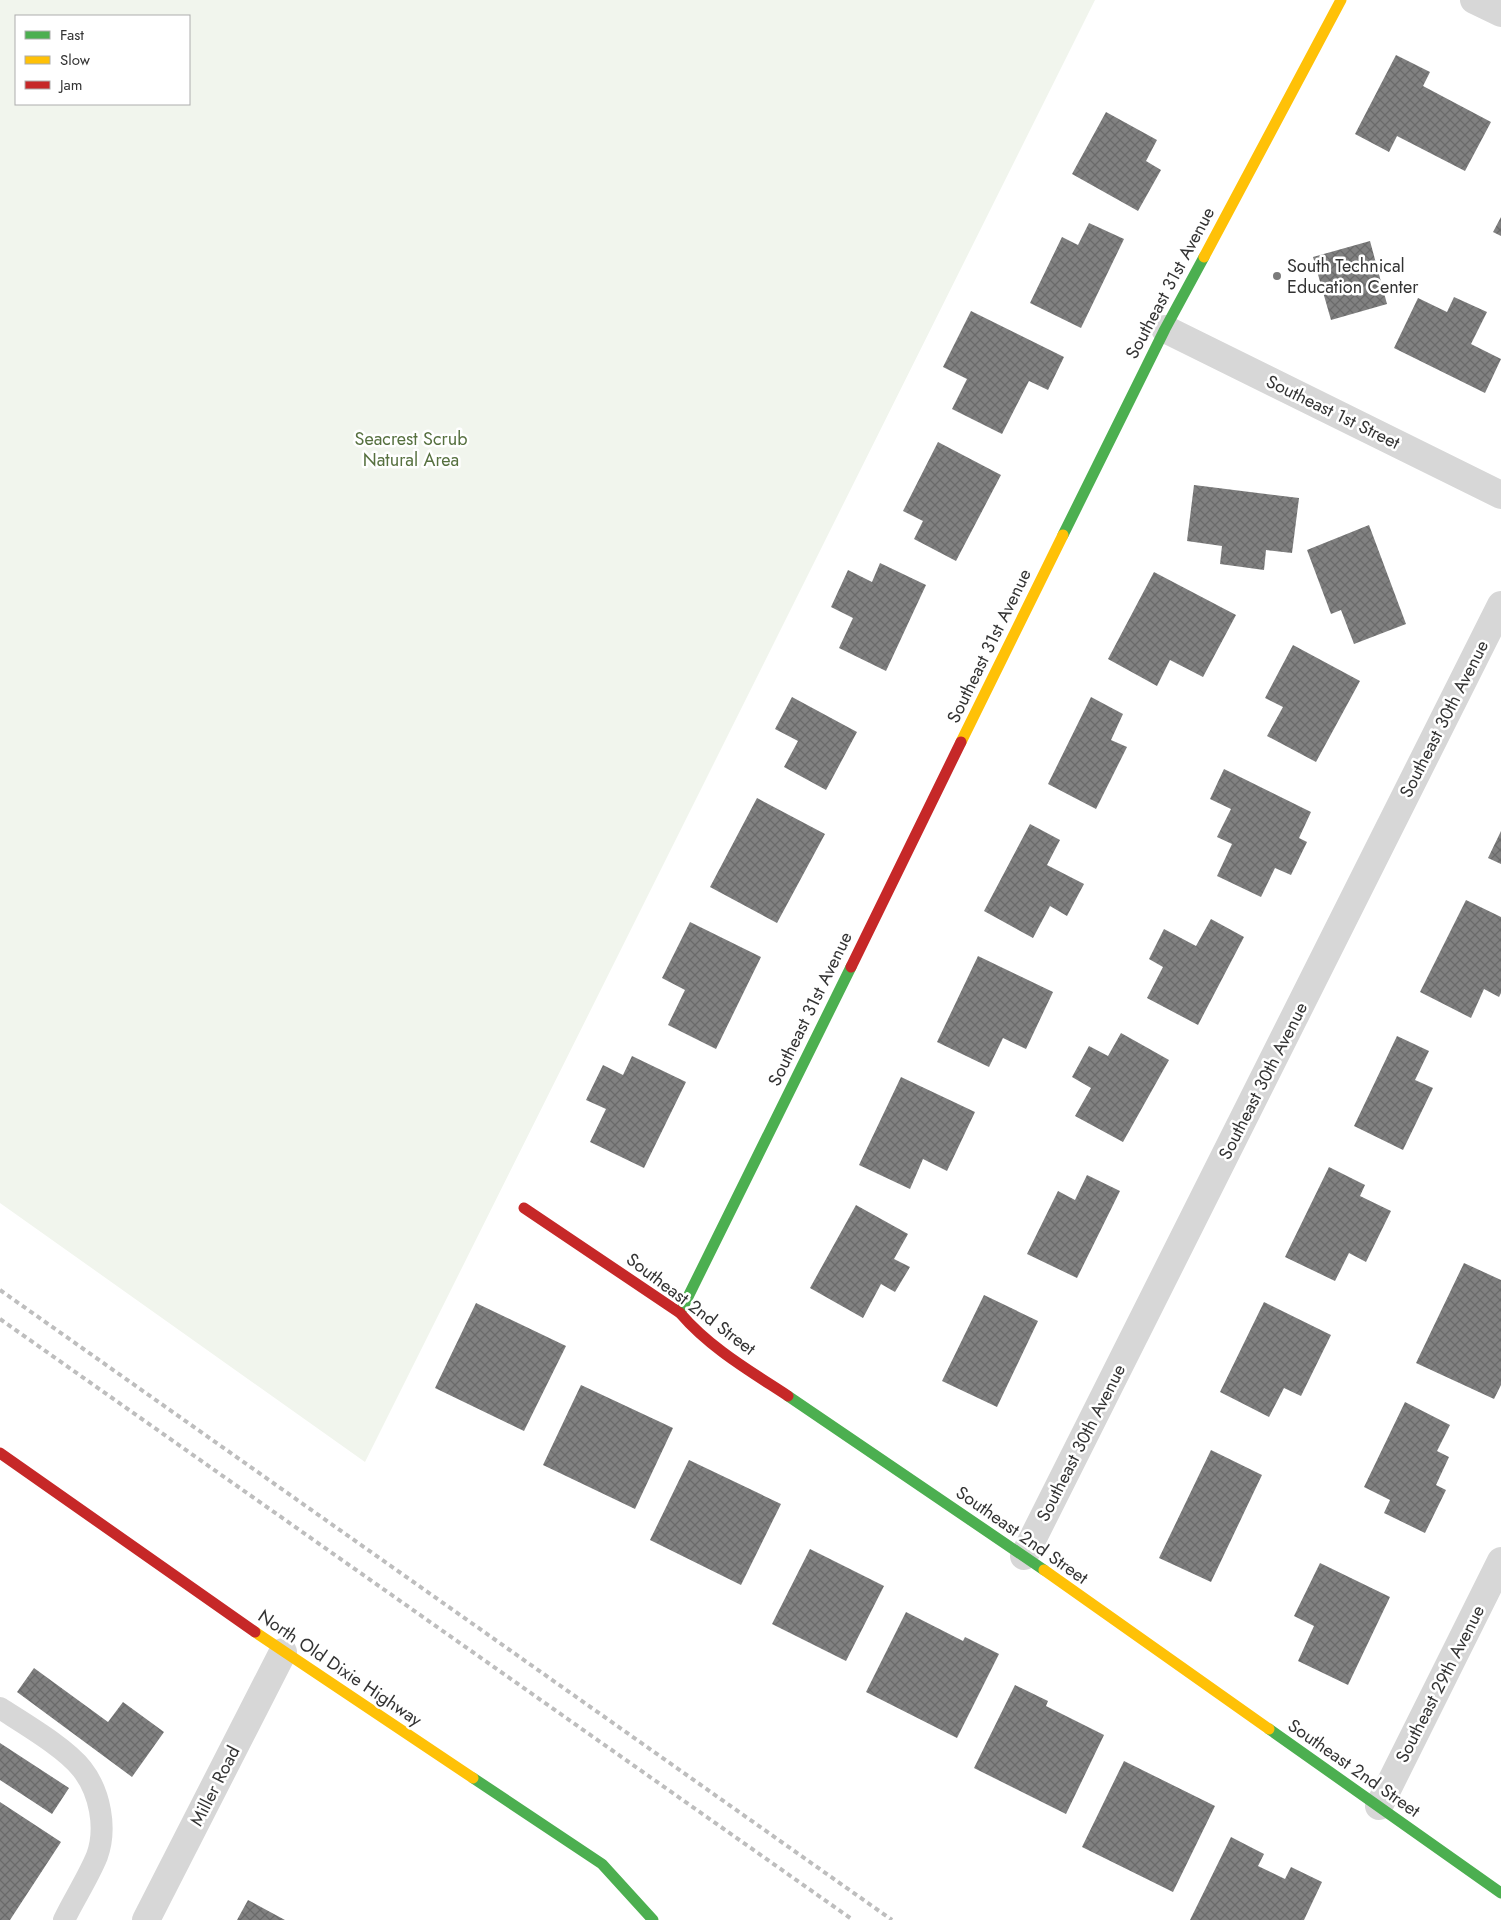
<svg xmlns="http://www.w3.org/2000/svg" width="1501" height="1920" font-family="Jost,sans-serif">
<style>
.green{fill:#f1f5ed;fill-rule:evenodd}
.building{fill:url(#building-cross-hatch)}
.lines{fill:none;stroke-linecap:round;stroke-linejoin:round}
.lane{stroke:#d7d7d7;stroke-width:22}
.street{stroke:#d7d7d7;stroke-width:28}
.fast{stroke:#4caf50;stroke-width:11}
.slow{stroke:#ffc107;stroke-width:11}
.jam{stroke:#c62828;stroke-width:11}
.rail{stroke:#bebebe;stroke-width:4;stroke-dasharray:5 4;stroke-linecap:butt}
.poi-dot{fill:#7a7a7a;stroke:#fff;stroke-width:2}
.labels{text-anchor:middle;dominant-baseline:central;stroke-width:5;stroke-linejoin:round;paint-order:stroke}
.poi-label{font-size:18px;fill:#333;stroke:#fff;text-anchor:start}
.street-label{font-size:18px;fill:#333;stroke:#fff}
.park-label{font-size:18px;fill:#56703f;stroke:#fff}
</style>
<defs>
<pattern id="building-cross-hatch" width="8" height="8" patternUnits="userSpaceOnUse" patternTransform="scale(1.25)"><rect width="8" height="8" fill="#818181"/><path d="M0 0l8 8M0 8l8-8" fill="none" stroke="#6a6a6a"/></pattern>
</defs>
<rect width="100%" height="100%" fill="#fff"/>
<path class="green" d="M0,0H1095L365,1462L0,1203ZM16,16H189V104H16Z"/>
<path class="building" d="M1396,55L1430,72L1423,86L1491,122L1465,171L1397,136L1389,152L1355,134Z
M1106,112L1157,140L1146,161L1161,170L1138,211L1072,174Z
M1501,217V236L1493,232Z
M1089,223L1124,239L1081,328L1030,303L1062,237L1078,245Z
M1370,241L1387,304L1331,320L1313,257Z
M1454,297L1487,312L1471,344L1501,359L1485,393L1394,348L1418,298L1447,312Z
M971,311L1064,357L1048,390L1029,381L1002,434L952,409L967,379L943,367Z
M938,442L1001,475L956,561L914,539L923,521L903,511Z
M1194,485L1299,498L1292,553L1266,550L1264,570L1220,564L1222,546L1187,541Z
M1369,525L1406,624L1354,644L1341,610L1331,614L1307,550Z
M880,563L926,585L886,671L839,648L853,618L831,607L848,570L872,582Z
M1154,572L1236,615L1203,677L1170,660L1157,686L1108,659Z
M1293,645L1360,681L1316,762L1267,736L1283,707L1265,698Z
M792,697L857,732L826,790L784,767L798,741L775,729Z
M1091,697L1123,714L1111,740L1127,747L1096,809L1048,784Z
M1224,769L1311,812L1299,838L1307,842L1291,875L1275,868L1261,897L1217,876L1232,844L1217,837L1231,809L1210,799Z
M757,798L825,834L777,923L710,887Z
M1030,824L1060,840L1047,865L1084,884L1067,916L1050,906L1033,938L984,911Z
M1501,831V864L1488,858Z
M1466,900L1501,917V993L1499,997L1484,989L1471,1018L1420,992Z
M1211,919L1244,937L1198,1025L1147,998L1163,967L1149,959L1164,929L1196,946Z
M690,922L761,957L716,1049L668,1025L685,990L662,978Z
M978,956L1053,992L1026,1049L1003,1038L989,1067L937,1042Z
M1121,1033L1169,1060L1123,1142L1075,1116L1091,1088L1072,1077L1089,1046L1108,1056Z
M1397,1036L1429,1051L1415,1080L1433,1088L1403,1150L1354,1126Z
M632,1056L686,1082L644,1168L590,1142L606,1109L586,1100L603,1065L623,1075Z
M901,1077L975,1112L947,1171L923,1159L910,1189L859,1165Z
M1329,1167L1365,1185L1360,1196L1391,1211L1366,1262L1349,1253L1335,1281L1285,1257Z
M1087,1175L1120,1191L1077,1278L1027,1254L1058,1191L1075,1200Z
M856,1205L908,1234L894,1259L910,1267L895,1292L881,1284L863,1318L810,1288Z
M1464,1263L1501,1280V1385L1494,1399L1416,1363Z
M984,1295L1038,1321L997,1407L942,1381Z
M1264,1302L1331,1335L1301,1396L1284,1388L1269,1417L1220,1392Z
M476,1303L566,1346L524,1431L435,1388Z
M581,1385L673,1428L635,1509L543,1465Z
M1405,1402L1450,1425L1437,1451L1449,1457L1436,1485L1446,1490L1425,1533L1384,1513L1390,1500L1364,1487Z
M1211,1450L1262,1475L1211,1582L1159,1558Z
M689,1460L781,1504L741,1585L650,1540Z
M810,1549L884,1586L846,1661L772,1624Z
M1320,1563L1390,1597L1348,1685L1298,1661L1314,1626L1294,1616Z
M906,1612L963,1641L965,1637L999,1654L957,1738L866,1692Z
M34,1668L108,1722L123,1702L164,1732L132,1777L17,1692Z
M1015,1685L1048,1701L1046,1706L1104,1735L1066,1814L974,1768Z
M0,1743L69,1788L52,1814L0,1780Z
M1124,1761L1215,1806L1173,1892L1082,1847Z
M0,1802L61,1842L10,1920H0Z
M1231,1837L1264,1854L1258,1866L1285,1879L1291,1867L1322,1882L1304,1920H1190Z
M248,1900L285,1920H237Z"/>
<g class="lines">
<path class="lane" d="M0,1708C23,1723 66,1748 82,1769C100,1792 107,1828 97,1856C88,1878 74,1899 64,1920"/>
<path class="street" d="M1474,0L1501,13
M1165,329L1501,495
M1024,1556L1501,605
M1379,1806L1501,1561
M146,1920L283,1652"/>
<path class="fast" d="M1063,535L1165,329L1204,257
M680,1313L851,967
M788,1396L1044,1570
M1269,1729L1501,1893
M473,1778L602,1864L653,1920"/>
<path class="slow" d="M1204,257L1341,0
M961,742L1063,535
M1044,1570L1269,1729
M255,1632L473,1778"/>
<path class="jam" d="M851,967L961,742
M524,1208L680,1313C710,1348 750,1371 788,1396
M0,1453L255,1632"/>
<path class="rail" d="M0,1290L892,1920
M0,1319L853,1920"/>
</g>
<circle class="poi-dot" cx="1277" cy="276" r="5"/>
<g class="labels">
<g class="poi-label">
<text x="1287" y="266">South Technical<tspan x="1287" dy="21">Education Center</tspan></text>
</g>
<g class="street-label">
<text transform="translate(1170 283) rotate(-62)">Southeast 31st Avenue</text>
<text transform="translate(1333 412) rotate(26)">Southeast 1st Street</text>
<text transform="translate(989 646) rotate(-64)">Southeast 31st Avenue</text>
<text transform="translate(1444 719) rotate(-63)">Southeast 30th Avenue</text>
<text transform="translate(810 1009) rotate(-64)">Southeast 31st Avenue</text>
<text transform="translate(1263 1081) rotate(-63)">Southeast 30th Avenue</text>
<text transform="translate(691 1304) rotate(37)">Southeast 2nd Street</text>
<text transform="translate(1081 1443) rotate(-63)">Southeast 30th Avenue</text>
<text transform="translate(1022 1535) rotate(35)">Southeast 2nd Street</text>
<text transform="translate(340 1668) rotate(34)">North Old Dixie Highway</text>
<text transform="translate(1440 1684) rotate(-63)">Southeast 29th Avenue</text>
<text transform="translate(1354 1768) rotate(35)">Southeast 2nd Street</text>
<text transform="translate(215 1786) rotate(-63)">Miller Road</text>
</g>
<g class="park-label">
<text x="411" y="439">Seacrest Scrub<tspan x="411" dy="21">Natural Area</tspan></text>
</g>
</g>
<rect x="15" y="15" width="175" height="90" fill="#ffffff" stroke="#adadad"/>
<rect x="25" y="31" width="25" height="8" fill="#4caf50" stroke="#adadad"/>
<text x="60" y="40" font-size="15" fill="#333333">Fast</text>
<rect x="25" y="56" width="25" height="8" fill="#ffc107" stroke="#adadad"/>
<text x="60" y="65" font-size="15" fill="#333333">Slow</text>
<rect x="25" y="81" width="25" height="8" fill="#c62828" stroke="#adadad"/>
<text x="60" y="90" font-size="15" fill="#333333">Jam</text>
</svg>
